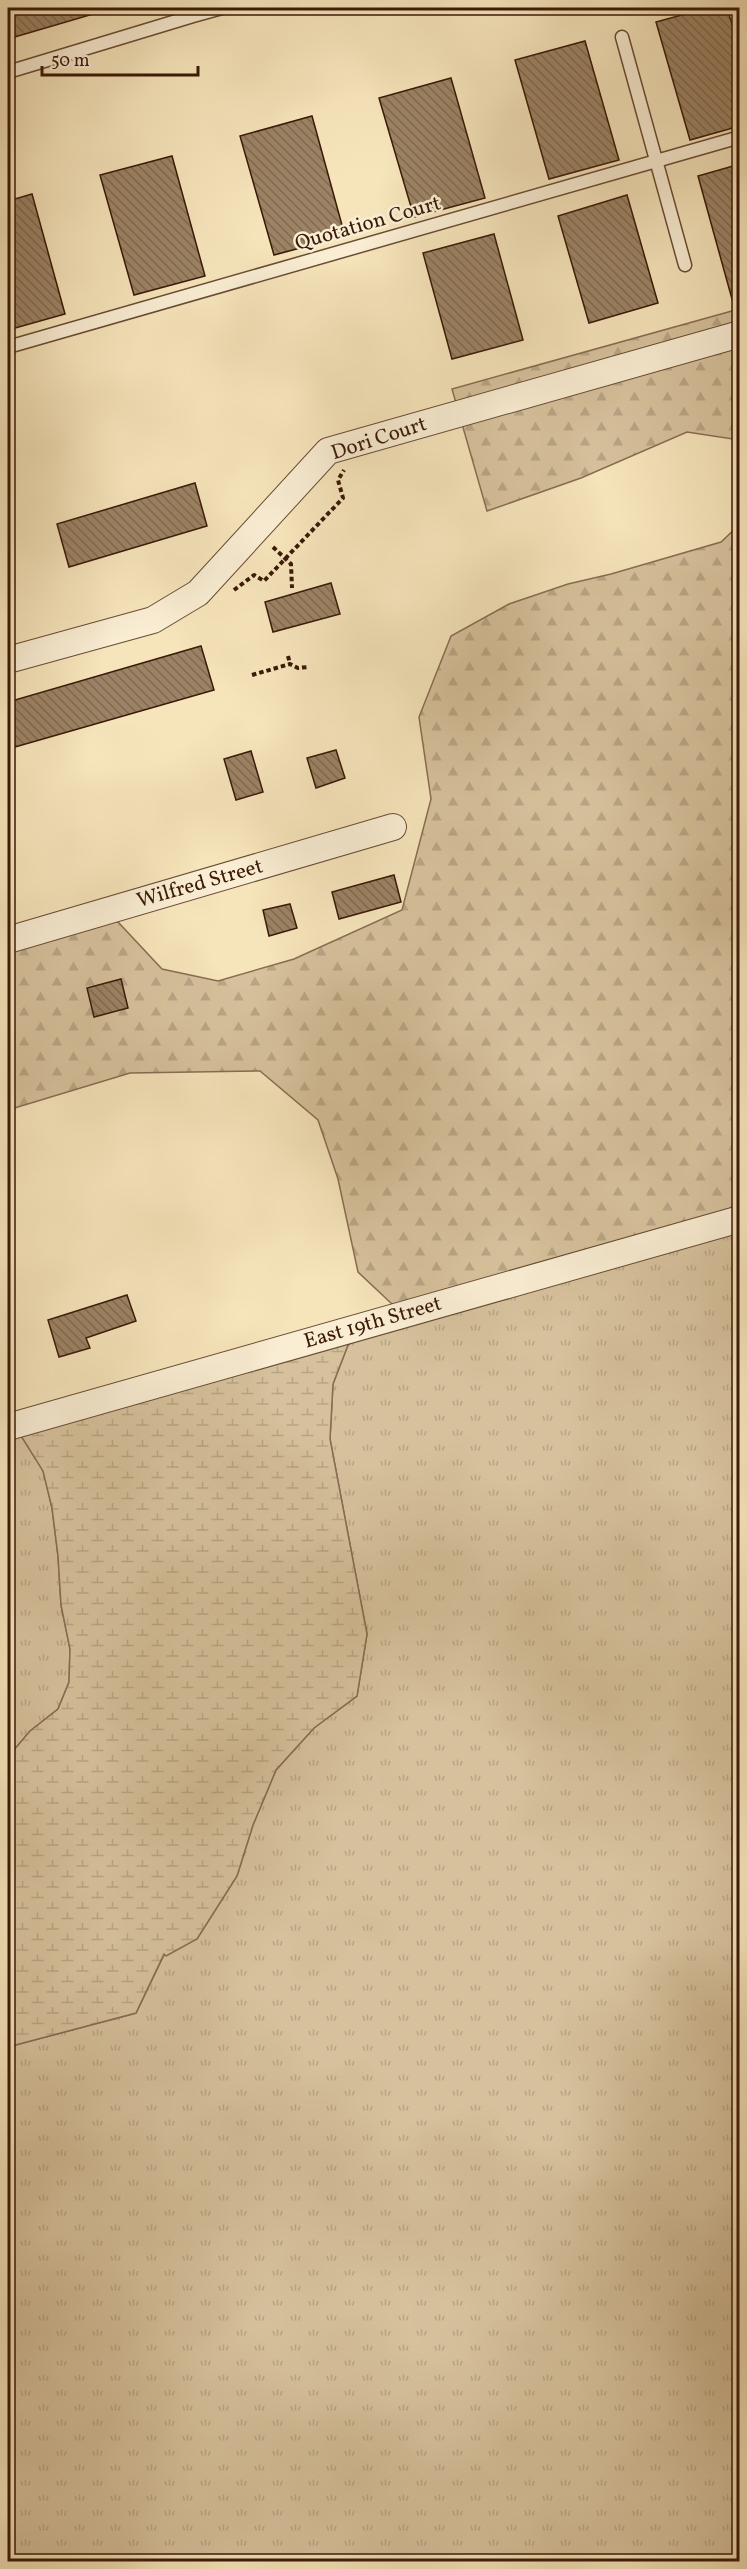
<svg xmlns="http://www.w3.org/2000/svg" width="747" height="2569" font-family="Vollkorn,serif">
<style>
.grass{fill:url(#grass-tufts);stroke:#886d52;stroke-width:1.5}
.forest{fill:url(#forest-firs);stroke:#886d52;stroke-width:1.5}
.wetland{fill:url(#wetland-marsh);stroke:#886d52;stroke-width:1.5}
.building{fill:url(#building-back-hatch);stroke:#3a1907;stroke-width:1.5}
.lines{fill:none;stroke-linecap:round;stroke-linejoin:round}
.service-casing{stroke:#694c34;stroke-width:15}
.minor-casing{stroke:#694c34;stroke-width:28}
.path{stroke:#3a1907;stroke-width:4;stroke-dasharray:4.5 3;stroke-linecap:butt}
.service{stroke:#f9edd3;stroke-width:12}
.minor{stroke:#f9edd3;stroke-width:26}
.labels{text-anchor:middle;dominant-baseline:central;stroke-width:5;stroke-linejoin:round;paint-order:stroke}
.street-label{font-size:21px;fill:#3a1907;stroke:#f9edd3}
</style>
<defs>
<pattern id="grass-tufts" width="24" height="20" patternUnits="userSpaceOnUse" patternTransform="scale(1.5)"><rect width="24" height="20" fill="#d6c19c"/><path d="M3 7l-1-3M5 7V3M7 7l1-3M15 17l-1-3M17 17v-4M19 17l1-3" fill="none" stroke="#b8a585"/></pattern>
<pattern id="forest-firs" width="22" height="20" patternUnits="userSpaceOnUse" patternTransform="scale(1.5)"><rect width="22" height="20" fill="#d6c19c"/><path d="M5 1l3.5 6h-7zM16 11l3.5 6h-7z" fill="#b8a585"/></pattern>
<pattern id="wetland-marsh" width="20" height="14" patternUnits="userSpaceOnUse" patternTransform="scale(1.5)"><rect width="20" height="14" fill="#d6c19c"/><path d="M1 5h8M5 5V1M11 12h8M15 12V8" fill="none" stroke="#b8a585"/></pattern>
<pattern id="building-back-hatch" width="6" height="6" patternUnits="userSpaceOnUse" patternTransform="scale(1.5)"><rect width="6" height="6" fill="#9c8365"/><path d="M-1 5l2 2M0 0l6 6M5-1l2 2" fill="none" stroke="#806a51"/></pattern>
</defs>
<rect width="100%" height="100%" fill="#f6e4bb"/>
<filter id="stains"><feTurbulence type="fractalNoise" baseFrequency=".00333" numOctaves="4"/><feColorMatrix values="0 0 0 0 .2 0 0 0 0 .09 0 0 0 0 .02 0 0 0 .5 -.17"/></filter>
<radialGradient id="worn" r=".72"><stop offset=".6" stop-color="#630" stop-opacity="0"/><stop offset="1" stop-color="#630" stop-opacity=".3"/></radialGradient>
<path class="grass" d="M739,1208V2561H8V2047L136,2013L165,1953L197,1939L237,1876L253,1825L276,1770L314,1728L357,1696L367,1634L330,1439L333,1384L348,1345L393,1305Z
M8,1415L43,1470L52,1508L58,1556L61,1605L70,1649L69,1682L58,1709L30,1731L8,1757Z"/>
<path class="forest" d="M739,309V440L687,432L581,478L487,511L452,389Z
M739,525V1208L393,1305L358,1272L338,1179L318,1120L260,1071L130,1073L8,1110V936L66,914L118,922L162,969L218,981L294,959L402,910L431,799L419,717L451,636L509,604L568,584L611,574L721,542Z"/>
<path class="wetland" d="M393,1305L348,1345L333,1384L330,1439L367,1634L357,1696L314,1728L276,1770L253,1825L237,1876L197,1939L166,1956L164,1954L136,2013L8,2047V1757L30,1731L58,1709L69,1682L70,1649L61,1605L58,1556L52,1508L43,1471L8,1415Z"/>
<path class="building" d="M8,8H99L100,12L8,39Z
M707,8H727L740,50V126L690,140L656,22Z
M585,41L619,160L549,179L515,60Z
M451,78L485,198L414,217L379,98Z
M312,116L345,236L274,255L240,136Z
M172,156L205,276L134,295L100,175Z
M740,164V309L735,310L698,176Z
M32,194L65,314L8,330V201Z
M627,195L658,303L589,323L558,216Z
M494,234L523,340L452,359L423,253Z
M195,483L207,526L69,567L57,524Z
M331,583L340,614L273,632L265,602Z
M201,646L214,690L8,749V702Z
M336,750L345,778L316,788L307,758Z
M251,751L263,792L236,800L224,759Z
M394,875L401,902L339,919L332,892Z
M290,904L297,928L269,936L263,910Z
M121,979L128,1008L94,1017L87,988Z
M127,1295L136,1321L86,1338L90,1348L59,1357L48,1320Z"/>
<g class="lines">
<g class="service-casing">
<path id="service" d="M193,16L222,8
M622,37L685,265
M8,72L193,16L191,8
M8,347L740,137"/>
</g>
<g class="minor-casing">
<path id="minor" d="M8,660L153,620L198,593L328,451L740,334
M8,940L393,827
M8,1427L740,1219"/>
</g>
<path class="path" d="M273,547L291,564L292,588
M234,590L254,575L264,581L343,498L338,480L344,470
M288,656L290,664
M252,675L290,664L298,668L308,667"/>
<use href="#service" class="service"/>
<use href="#minor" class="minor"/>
</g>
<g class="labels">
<g class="street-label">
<text transform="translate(368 224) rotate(-16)">Quotation Court</text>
<text transform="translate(379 439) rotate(-18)">Dori Court</text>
<text transform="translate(200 884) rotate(-16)">Wilfred Street</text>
<text transform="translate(373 1323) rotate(-16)">East 19th Street</text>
</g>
</g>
<rect width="747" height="2569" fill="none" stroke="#f6e4bb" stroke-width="30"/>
<rect x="9" y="9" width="729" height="2551" fill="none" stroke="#3a1907" stroke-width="3"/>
<rect x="15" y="15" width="717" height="2539" fill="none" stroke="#3a1907" stroke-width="1.5"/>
<path d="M42 66v9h156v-9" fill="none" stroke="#3a1907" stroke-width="3"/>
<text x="51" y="66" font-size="18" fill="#3a1907" stroke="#f9edd3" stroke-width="4.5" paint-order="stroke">50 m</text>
<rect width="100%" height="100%" filter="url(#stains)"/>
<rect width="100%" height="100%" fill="url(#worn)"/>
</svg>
